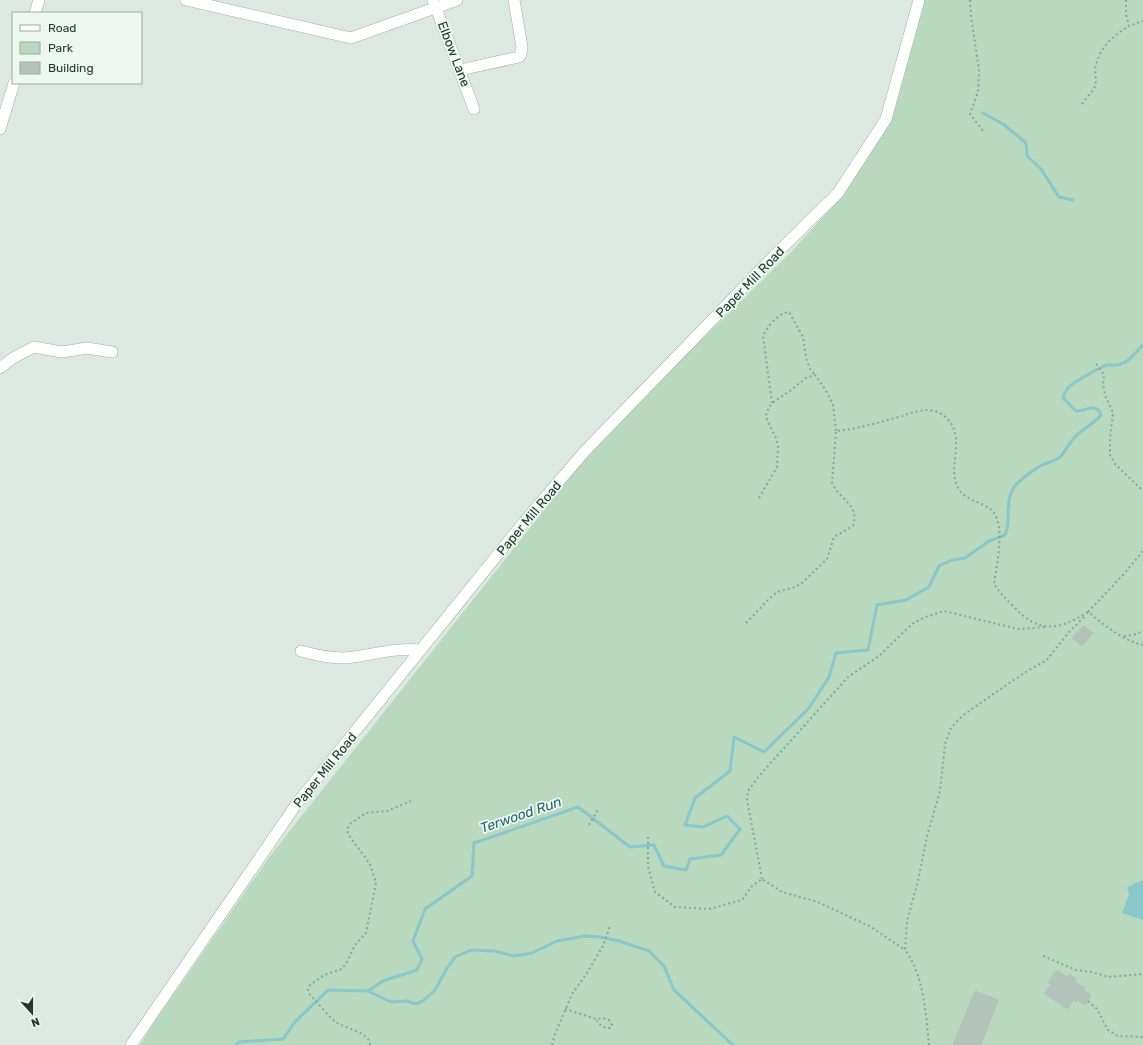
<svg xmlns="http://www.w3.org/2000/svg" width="1143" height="1045" font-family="Rubik,sans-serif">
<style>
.green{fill:#b8d9bd}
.water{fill:#89c7cb}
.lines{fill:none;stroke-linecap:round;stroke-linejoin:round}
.stream{stroke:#89c7cb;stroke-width:3}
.building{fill:#b4c3bb;stroke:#b1c1b9}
.minor-casing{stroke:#a2afa9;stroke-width:12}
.path{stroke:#80aa99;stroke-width:2;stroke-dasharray:2 3;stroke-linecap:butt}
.minor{stroke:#fff;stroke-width:11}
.labels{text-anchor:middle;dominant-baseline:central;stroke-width:3.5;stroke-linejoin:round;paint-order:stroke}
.street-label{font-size:13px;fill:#21372f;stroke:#eef6f1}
.water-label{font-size:14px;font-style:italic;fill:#1f686e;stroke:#eef6f1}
</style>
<rect width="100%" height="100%" fill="#dee8e3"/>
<path class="green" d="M924,0H1143V1045H140L153,1024L273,852L575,471L660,380L791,252L843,195L892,119Z"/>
<path class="water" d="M1143,880V920L1122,913L1129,895L1127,887Z"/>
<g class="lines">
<path class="stream" d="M983,113L1003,124L1026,143L1027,156L1041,169L1059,197L1073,200
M368,991L391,1002L407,1001L415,1004L423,1001L435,990L446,970L455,957L471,950L494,951L514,956L532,953L557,941L585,936L600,937L619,941L649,951L664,966L674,990L733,1045
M236,1045L239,1042L283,1039L295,1022L328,990L368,991L383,981L417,970L422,959L413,941L425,909L472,876L474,843L578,807L630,847L654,845L664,866L686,870L690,859L721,855L740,829L727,816L703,827L685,825L695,798L730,771L734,737L764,752L809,708L829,677L836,653L868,650L877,605L906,600L929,587L939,566L952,560L965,558L989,541L1005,535C1012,520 1004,502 1014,487C1018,481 1034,470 1040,466C1046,463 1055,461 1060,457C1066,451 1069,443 1075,437C1082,429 1094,424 1101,415C1097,402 1085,411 1076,411L1063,398C1064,393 1067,389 1071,385C1075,382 1102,366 1107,365C1114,364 1117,367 1125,362C1132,359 1137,350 1143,345"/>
</g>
<path class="building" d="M1083,626L1093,633L1082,646L1072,638Z
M1057,970L1067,977L1070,974L1076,979L1074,981L1085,988L1083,990L1091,995L1085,1005L1077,1000L1076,1002L1073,1000L1067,1009L1044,993L1051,985L1048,982Z
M975,991L998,1000L981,1045H953Z"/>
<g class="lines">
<g class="minor-casing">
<path id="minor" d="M186,0L351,38L457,0
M433,0L474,109
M35,13L39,0
M460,70L519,57L521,54L522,47L514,0
M0,129L14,83
M0,368L13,358L34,347L62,352L87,348L112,352
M301,651C315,655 329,658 344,658C370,656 394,647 421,650
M131,1045L298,802L524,522L585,451L773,257L838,193L886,119L919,0"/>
</g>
<path class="path" d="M970,0L971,16L979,70L978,92L970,114L984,132
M1126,0V14L1129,26L1143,21
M1082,104C1086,98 1093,92 1095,86C1097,79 1094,72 1096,65C1100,47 1114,35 1129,26
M1096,364L1104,375L1103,384L1105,395L1113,413L1110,438V455L1115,464L1143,491
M772,403L763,336C767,327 778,313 789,312L803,337L806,358L810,369L815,375
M759,498L777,467L778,446L776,438L767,420L766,413L772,403L790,391L806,378L815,375L825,389L833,404L836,431
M1088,612L1123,575L1143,551
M746,623L769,599L777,592L795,587L802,583L827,559L834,537L853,526C860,505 840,500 832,483L836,431C858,429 880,422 902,416C911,413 919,410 928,410C945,411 956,425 956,441C957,458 949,476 960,491C967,500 980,502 989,508C1008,521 996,565 994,584C999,592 1005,598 1012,605C1038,633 1056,632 1088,612C1104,625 1122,640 1143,645
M1124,636L1137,634L1143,631
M589,825L599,808
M648,837V867L655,892L675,907L709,909L742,900L752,886L762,879L782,892L818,902L871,927L905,950
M762,879L747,800L748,791L759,776L848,677L879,656L912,624L923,618L944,611L1018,629L1045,627
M1043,956L1076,970L1092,972L1109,977L1143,974
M1088,1001L1097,1009L1108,1030L1118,1036L1143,1037
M565,1009L596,1019L603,1018L609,1020L612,1025L610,1028C602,1028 600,1025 596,1019
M370,1045C370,1032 346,1029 336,1022C329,1018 317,1001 310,995L308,990L310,985L324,975L342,969L347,962L355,945L366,933L376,883L370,864L348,834L347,829L351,823L366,813L387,811L411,801
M552,1045L555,1034L572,994L585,976L603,946L610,926
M929,1045C926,1015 924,975 905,950L907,921L918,881L927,836L940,791L945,744L951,728L962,716L979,704L1024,673L1047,660L1069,632L1085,616"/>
<use href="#minor" class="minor"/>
</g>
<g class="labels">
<g class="street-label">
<text transform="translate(454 54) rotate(69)">Elbow Lane</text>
<text transform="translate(750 282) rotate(-46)">Paper Mill Road</text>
<text transform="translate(529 518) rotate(-50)">Paper Mill Road</text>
<text transform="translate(325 770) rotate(-51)">Paper Mill Road</text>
</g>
<g class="water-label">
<text transform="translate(521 815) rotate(-19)">Terwood Run</text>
</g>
</g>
<rect x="12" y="12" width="130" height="72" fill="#eef6f1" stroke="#9caaa3"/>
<rect x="20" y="25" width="20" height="6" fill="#ffffff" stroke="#9caaa3"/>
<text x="48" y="32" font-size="12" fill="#21372f">Road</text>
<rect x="20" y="42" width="20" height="12" fill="#b8d9bd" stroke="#9caaa3"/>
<text x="48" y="52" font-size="12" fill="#21372f">Park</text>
<rect x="20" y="62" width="20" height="12" fill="#b4c3bb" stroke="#9caaa3"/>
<text x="48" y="72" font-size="12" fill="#21372f">Building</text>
<g transform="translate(32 1013) rotate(159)" stroke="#eef6f1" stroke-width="3" paint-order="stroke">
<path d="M0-3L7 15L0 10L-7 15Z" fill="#21372f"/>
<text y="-6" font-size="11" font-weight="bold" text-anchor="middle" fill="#21372f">N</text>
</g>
</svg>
